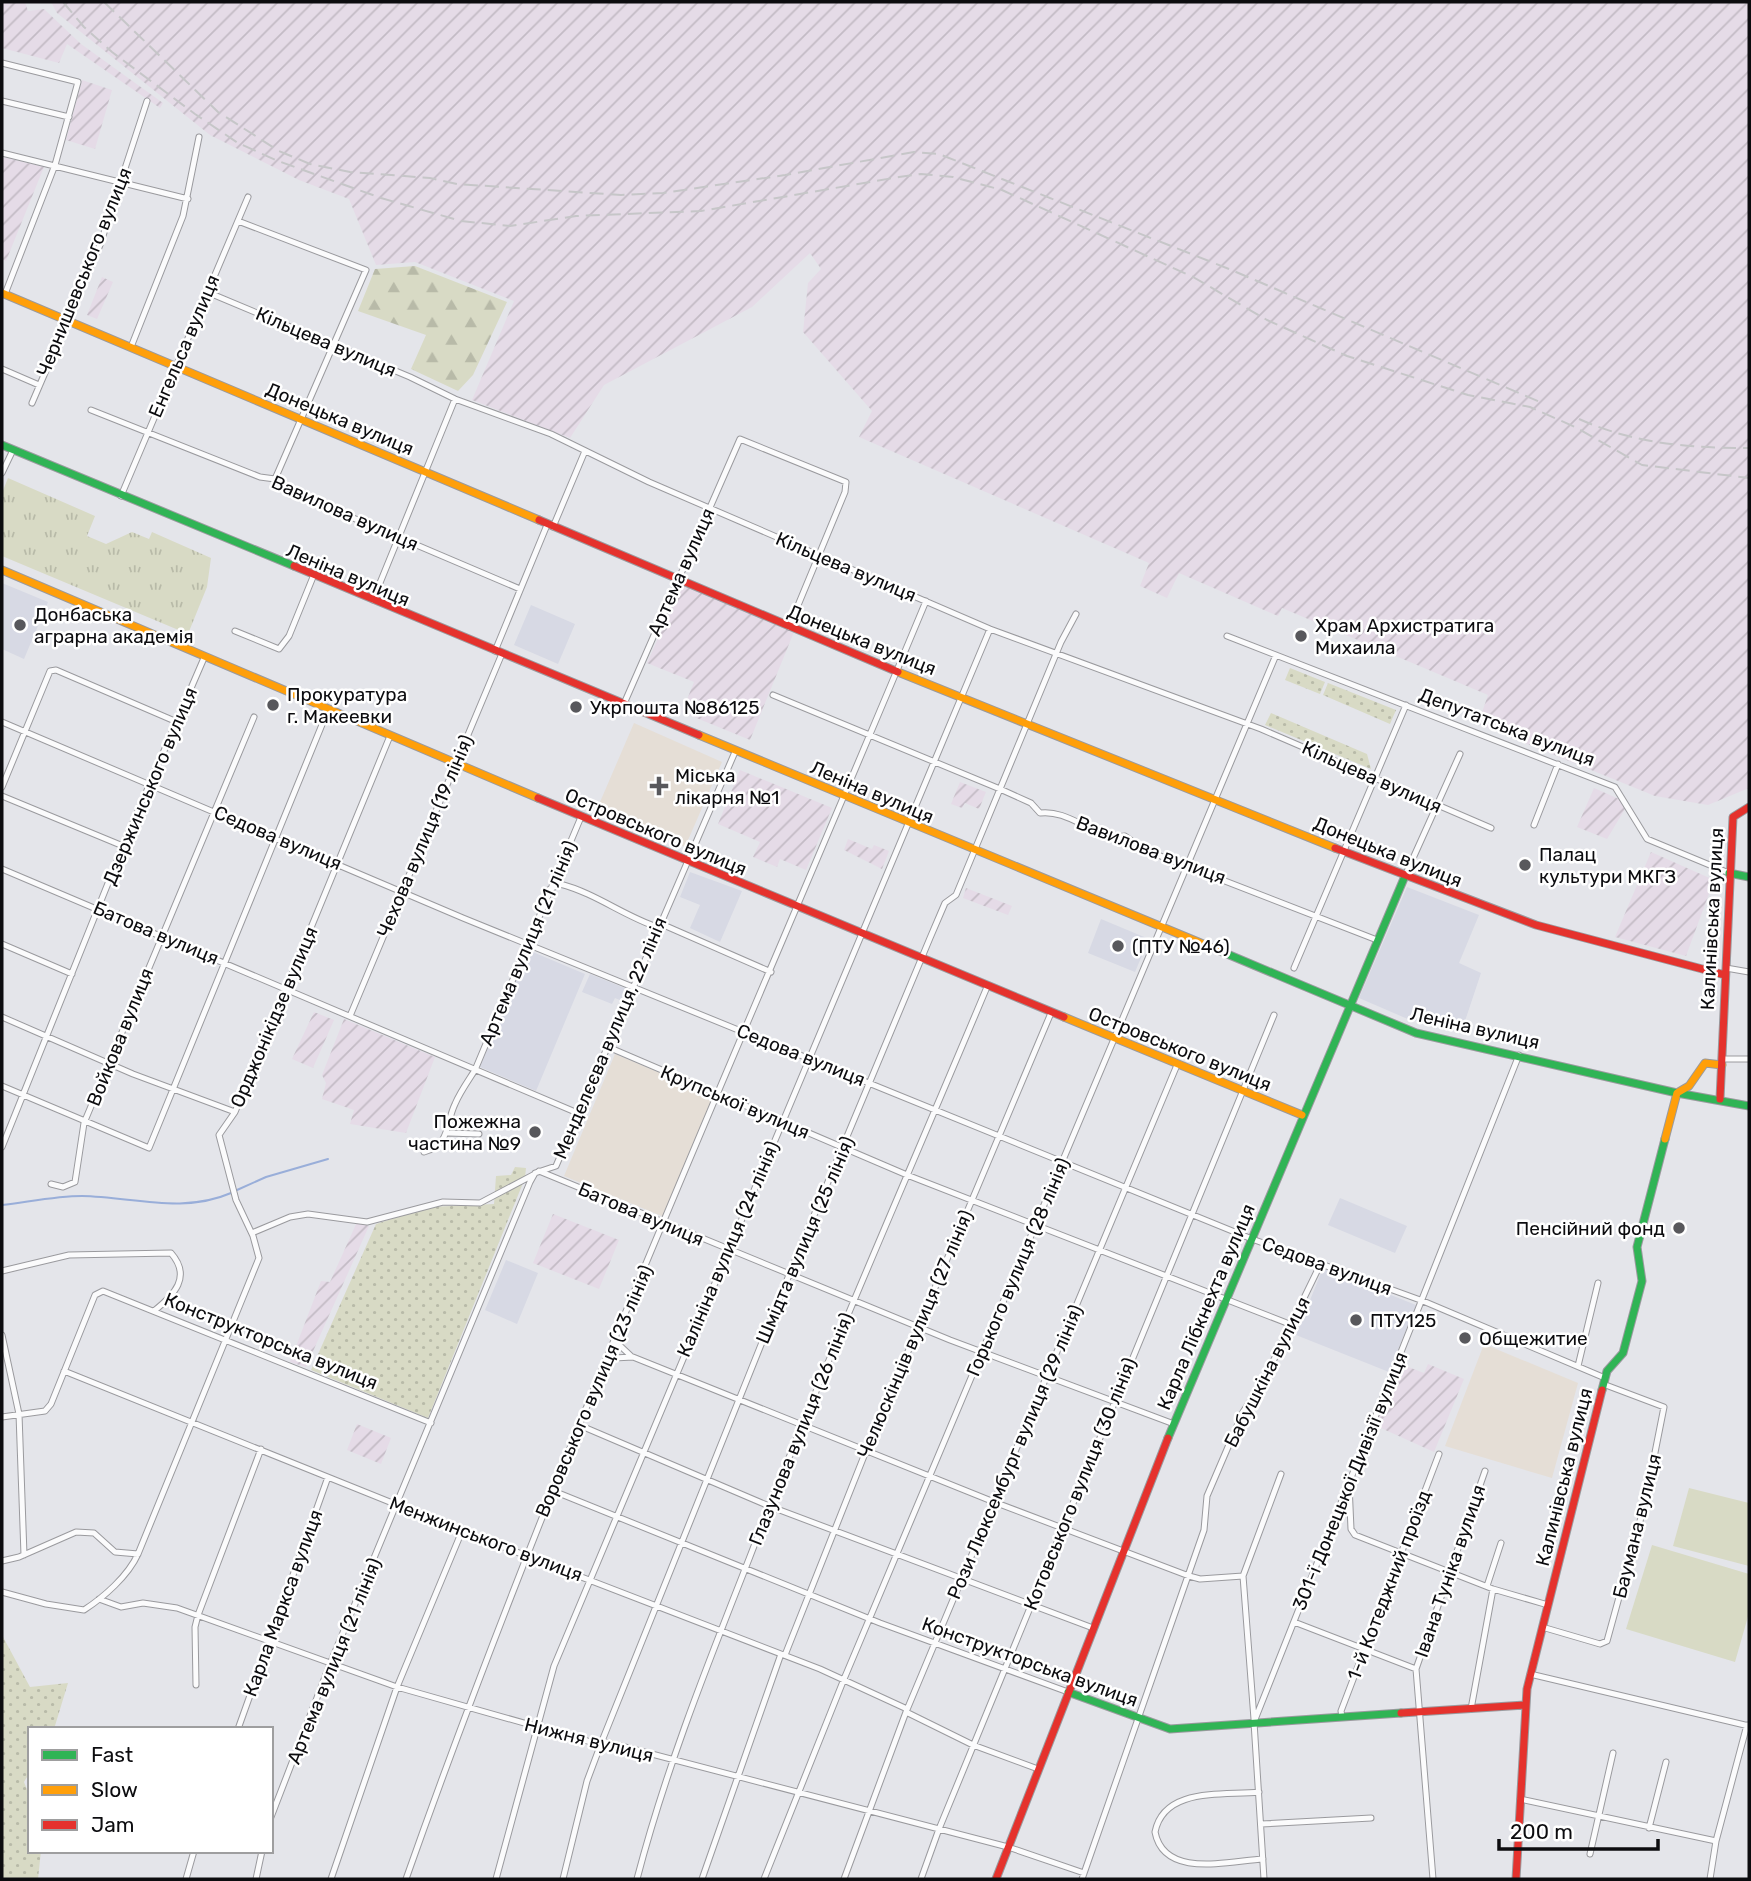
<svg xmlns="http://www.w3.org/2000/svg" width="1751" height="1881" font-family="Rubik,sans-serif">
<style>
.built{fill:#d7d9e4}
.industrial{fill:url(#industrial-furrows)}
.medical{fill:#e5ded6}
.grass{fill:url(#grass-dots)}
.forest{fill:url(#forest-firs)}
.park{fill:url(#park-tufts)}
.pitch{fill:#d8dac5}
.lines{fill:none;stroke-linecap:round;stroke-linejoin:round}
.stream{stroke:#99aed9;stroke-width:2}
.street-casing{stroke:#9a9a9e;stroke-width:7}
.fast-casing{stroke:#9a9a9e;stroke-width:9}
.slow-casing{stroke:#9a9a9e;stroke-width:9}
.jam-casing{stroke:#9a9a9e;stroke-width:9}
.street{stroke:#fbfbfc;stroke-width:5}
.fast{stroke:#30b455;stroke-width:7}
.slow{stroke:#ff9f0a;stroke-width:7}
.jam{stroke:#e5322d;stroke-width:7}
.rail{stroke:#c6c6c8;stroke-width:2;stroke-dasharray:14 7;stroke-linecap:butt}
.poi-dot{fill:#58585c;stroke:#fff;stroke-width:2.5}
.labels{text-anchor:middle;dominant-baseline:central;stroke-width:5;stroke-linejoin:round;paint-order:stroke}
.street-label{font-size:19px;fill:#0c0c0f;stroke:#fff}
.poi-label{font-size:19px;fill:#0c0c0f;stroke:#fff;text-anchor:start}
</style>
<defs>
<pattern id="industrial-furrows" width="10" height="10" patternUnits="userSpaceOnUse" patternTransform="scale(1.75)"><rect width="10" height="10" fill="#e5dbe7"/><path d="M-1 1l2-2M0 10L10 0M9 11l2-2" fill="none" stroke="#c3bbc5"/></pattern>
<pattern id="grass-dots" width="8" height="8" patternUnits="userSpaceOnUse" patternTransform="scale(1.75)"><rect width="8" height="8" fill="#d8dac5"/><path d="M2 2h.1M6 6h.1" fill="none" stroke="#b8baa8" stroke-width="1.8" stroke-linecap="round"/></pattern>
<pattern id="forest-firs" width="22" height="20" patternUnits="userSpaceOnUse" patternTransform="scale(1.75)"><rect width="22" height="20" fill="#d8dac5"/><path d="M5 1l3.5 6h-7zM16 11l3.5 6h-7z" fill="#b8baa8"/></pattern>
<pattern id="park-tufts" width="24" height="20" patternUnits="userSpaceOnUse" patternTransform="scale(1.75)"><rect width="24" height="20" fill="#d8dac5"/><path d="M3 7l-1-3M5 7V3M7 7l1-3M15 17l-1-3M17 17v-4M19 17l1-3" fill="none" stroke="#b8baa8"/></pattern>
</defs>
<rect width="100%" height="100%" fill="#e4e5ea"/>
<path class="built" d="M2,583L48,602L24,659L2,649Z
M531,605L575,624L558,664L514,645Z
M690,872L742,891L720,942L690,928L700,905L680,897Z
M1407,887L1479,915L1459,963L1481,973L1462,1030L1410,1020L1359,998Z
M1101,919L1149,939L1135,972L1088,953Z
M528,950L585,974L536,1091L480,1067Z
M590,974L627,989L622,1001L615,998L612,1004L582,992Z
M1340,1198L1407,1226L1395,1253L1328,1225Z
M506,1260L538,1273L517,1324L485,1310Z
M1323,1268L1416,1305L1389,1372L1296,1335Z"/>
<path class="industrial" d="M2,2H25L28,11L44,9L81,44L163,103L160,108L67,44L59,63L2,48Z
M51,2H1749V788L1708,805L1655,796L1478,724L1488,695L1282,608L1278,616L1179,573L1167,598L1140,586L1149,563L859,437L872,411L803,332L808,283L821,269L810,253L752,307L604,385L570,438L472,400L514,301L415,262L376,265L349,199L299,180L210,135L57,13Z
M82,80L112,90L95,149L66,140Z
M2,157L44,167L6,261L2,259Z
M102,277L113,282L97,319L87,315Z
M682,585L794,632L750,740L682,712L694,682L647,663Z
M740,770L832,808L806,870L780,859L777,867L753,857L760,842L718,824Z
M960,782L986,792L979,809L965,803L962,808L951,804Z
M1594,788L1619,799L1625,809L1607,839L1577,827Z
M848,839L872,849L874,845L889,851L882,869L844,850Z
M1651,852L1714,880L1686,956L1615,937Z
M966,888L1012,906L1008,915L963,898Z
M314,1012L334,1020L313,1068L292,1059Z
M344,1019L435,1057L406,1133L350,1124L354,1110L322,1099L326,1083L322,1075Z
M553,1214L619,1240L599,1289L533,1263Z
M357,1222L369,1226L306,1367L290,1362L321,1281L330,1282Z
M1398,1363L1424,1373L1428,1364L1464,1379L1434,1452L1372,1424Z
M357,1424L391,1438L381,1464L347,1450Z"/>
<path class="medical" d="M634,723L722,762L685,847L597,809Z
M615,1054L715,1096L664,1217L564,1176Z
M1484,1344L1578,1383L1552,1478L1445,1446Z"/>
<path class="grass" d="M1290,668L1325,682L1320,694L1285,680Z
M1328,683L1396,710L1390,724L1323,695Z
M1271,713L1367,754L1371,769L1265,725Z
M515,1167L526,1168L525,1178L428,1418L311,1370L376,1224L429,1207L494,1204L496,1176L511,1175Z
M2,1635L30,1687L68,1683L54,1729H30V1772L24,1782L30,1797V1851H41L38,1879H2Z"/>
<path class="forest" d="M415,266L507,302L473,375L458,391L411,369L426,335L358,311L375,269Z"/>
<path class="park" d="M8,478L95,516L87,536L106,544L132,532L149,539L152,532L211,558L207,587L188,634L2,556V493Z"/>
<path class="pitch" d="M1689,1488L1749,1503V1566L1673,1546Z
M1652,1545L1749,1574V1613L1735,1662L1626,1629Z"/>
<g class="lines">
<path class="stream" d="M237,1190L266,1177L328,1159
M2,1205C28,1202 56,1196 82,1196C133,1197 183,1214 231,1193"/>
<g class="street-casing">
<path id="street" d="M2,63L78,82L55,165L5,294
M2,101L69,117
M2,153L188,199
M238,221L366,270L275,479
M207,292L410,377L455,399L551,434L649,482L990,629L1261,729L1491,828
M131,347L183,216L199,137
M2,369L39,385
M32,403L100,245L147,101
M91,410L260,477L275,479L285,489L520,589
M2,473L13,450
M121,496L248,197
M553,527L585,451
M373,600L455,399
M235,631L279,649L289,636L313,577
M1227,636L1615,787L1647,839L1729,873
M495,651L547,525
M773,695L1000,789L1031,803L1040,813C1070,809 1095,840 1125,836L1145,850L1377,940
M623,706L740,439L846,482L845,492L789,627
M2,722L463,918L1252,1239L1423,1301L1605,1378
M2,787L50,671L56,670L177,722
M2,796L123,846
M1534,825L1558,764
M2,869L580,1114
M1405,876L1460,754
M550,889L560,884C595,893 624,916 657,927
M659,923L771,972
M2,944L72,974
M1294,968L1406,705
M1726,968L1749,972
M350,1016L501,656
M2,1017L133,1074L235,1112
M608,1047L907,1175L1292,1325
M1722,1059H1749
M2,1086L149,1148L328,710
M448,1133L479,1134
M2,1147L123,846L204,658
M424,1152C451,1144 445,1125 455,1104C460,1092 468,1081 475,1070L581,817
M539,1171L950,1340L1174,1424
M51,1184L63,1187L75,1182L84,1123L254,717
M252,1233L290,1217L308,1214L367,1222L443,1202L480,1203L533,1175
M2,1271L69,1255L171,1253C192,1277 174,1295 154,1311
M2,1335L19,1414L24,1555
M615,1341L631,1356
M606,1363L614,1358L633,1357L994,1502L1189,1576L1200,1579L1243,1576
M1578,1366L1598,1283
M64,1371L462,1531L820,1669L907,1709
M2,1417L45,1411L51,1404L95,1295L103,1291L431,1423
M579,1425L769,1506L1093,1628
M1349,1484L1351,1529L1355,1535L1493,1589L1548,1605
M551,1490L880,1623L1068,1692
M2,1561L19,1557L76,1532L94,1533L115,1552L138,1554
M1487,1586L1501,1543
M2,1592L46,1604L84,1610C104,1597 128,1576 138,1554L259,1258L253,1236L236,1200L219,1135L235,1112L390,736
M99,1599L121,1607L143,1603L177,1608L397,1687L598,1744L602,1741L1008,1847L1084,1873
M1294,1622L1416,1669
M1542,1627L1600,1644L1607,1641L1645,1503L1664,1407L1603,1384
M785,1655L866,1451L1051,1013
M1530,1674L1749,1726
M196,1685L195,1627L198,1615L261,1449
M1471,1709L1493,1589
M906,1712L973,1745L1038,1769
M1342,1716L1341,1711L1439,1454
M1254,1719L1243,1576L1281,1474
M238,1729L328,1477
M1259,1792C1222,1796 1164,1787 1155,1832C1164,1879 1229,1861 1263,1859
M1520,1799L1716,1841
M271,1817L330,1664L530,1182L535,1173L556,1166L735,752
M1261,1824L1371,1818
M1649,1828L1666,1762
M1590,1854L1613,1753
M186,1879L194,1851
M256,1879L262,1851
M331,1879L397,1687L462,1531
M406,1879C559,1445 749,1026 926,601
M496,1879L554,1666L990,629
M563,1879L587,1781L602,1741L789,1275L930,938L945,903L956,895L1061,642L1076,614
M637,1879C666,1768 707,1666 749,1559C823,1367 907,1178 987,987
M702,1879L781,1654
M764,1879L844,1679L1276,655
M844,1879L906,1712L1177,1065
M921,1879L939,1829L1274,1015
M1082,1879L1204,1530L1207,1496L1243,1412L1263,1382L1321,1263
M1264,1879L1254,1722L1519,1055
M1433,1879L1416,1669L1485,1471
M1710,1879L1716,1841L1747,1725"/>
</g>
<g class="fast-casing">
<path id="fast" d="M2,445L294,566
M1729,873L1749,877
M1220,951L1416,1033L1677,1093L1749,1106
M1602,1390L1607,1371L1623,1353L1642,1281L1637,1247L1665,1139
M1168,1438L1405,876
M1068,1692L1170,1729L1401,1713"/>
</g>
<g class="slow-casing">
<path id="slow" d="M2,293L539,520
M2,570L538,798
M898,672L1335,848
M699,735L1220,951
M1064,1017L1302,1115
M1665,1139L1677,1093L1689,1086L1705,1063L1722,1065"/>
</g>
<g class="jam-casing">
<path id="jam" d="M539,520L898,672
M294,566L699,735
M538,798L1064,1017
M1335,848L1536,925L1725,975
M1720,1099L1733,817L1749,807
M1401,1713L1525,1705
M996,1879L1168,1438
M1516,1879L1527,1689L1602,1390"/>
</g>
<use href="#street" class="street"/>
<use href="#fast" class="fast"/>
<use href="#slow" class="slow"/>
<use href="#jam" class="jam"/>
<path class="rail" d="M63,2L84,27L112,52L195,114L238,143L278,161L381,198L461,221L510,226L576,216L701,211L899,177L921,174L953,177L1002,190L1193,277L1267,320L1347,356L1468,395L1530,407L1575,427L1642,465L1749,478
M104,2L218,112L279,151L310,164L350,172L430,178L457,184L621,195L663,193L785,175L914,152L939,154L1229,269L1540,402
M1579,419C1635,444 1689,448 1749,448"/>
</g>
<g class="poi-dot">
<circle cx="20" cy="625" r="7"/>
<circle cx="1301" cy="636" r="7"/>
<circle cx="273" cy="705" r="7"/>
<circle cx="576" cy="707" r="7"/>
<path d="M655.5 775.5h7v7h7v7h-7v7h-7v-7h-7v-7h7z"/>
<circle cx="1525" cy="865" r="7"/>
<circle cx="1118" cy="946" r="7"/>
<circle cx="535" cy="1132" r="7"/>
<circle cx="1679" cy="1228" r="7"/>
<circle cx="1356" cy="1320" r="7"/>
<circle cx="1465" cy="1338" r="7"/>
</g>
<g class="labels">
<g class="street-label">
<text transform="translate(84 272) rotate(-68)">Чернишевського вулиця</text>
<text transform="translate(326 342) rotate(23)">Кільцева вулиця</text>
<text transform="translate(184 346) rotate(-67)">Енгельса вулиця</text>
<text transform="translate(340 419) rotate(23)">Донецька вулиця</text>
<text transform="translate(345 513) rotate(24)">Вавилова вулиця</text>
<text transform="translate(846 567) rotate(23)">Кільцева вулиця</text>
<text transform="translate(681 572) rotate(-66)">Артема вулиця</text>
<text transform="translate(348 575) rotate(23)">Леніна вулиця</text>
<text transform="translate(862 640) rotate(22)">Донецька вулиця</text>
<text transform="translate(1507 727) rotate(21)">Депутатська вулиця</text>
<text transform="translate(1372 777) rotate(24)">Кільцева вулиця</text>
<text transform="translate(150 786) rotate(-67)">Дзержинського вулиця</text>
<text transform="translate(872 792) rotate(23)">Леніна вулиця</text>
<text transform="translate(656 832) rotate(23)">Островського вулиця</text>
<text transform="translate(425 836) rotate(-67)">Чехова вулиця (19 лiнiя)</text>
<text transform="translate(278 838) rotate(23)">Седова вулиця</text>
<text transform="translate(1151 850) rotate(21)">Вавилова вулиця</text>
<text transform="translate(1388 852) rotate(22)">Донецька вулиця</text>
<text transform="translate(1712 919) rotate(-87)">Калинівська вулиця</text>
<text transform="translate(156 933) rotate(23)">Батова вулиця</text>
<text transform="translate(528 943) rotate(-67)">Артема вулиця (21 лiнiя)</text>
<text transform="translate(274 1017) rotate(-67)">Орджонікідзе вулиця</text>
<text transform="translate(1475 1028) rotate(13)">Леніна вулиця</text>
<text transform="translate(120 1037) rotate(-68)">Войкова вулиця</text>
<text transform="translate(610 1038) rotate(-67)">Менделєєва вулиця, 22 лінія</text>
<text transform="translate(1180 1049) rotate(22)">Островського вулиця</text>
<text transform="translate(801 1055) rotate(22)">Седова вулиця</text>
<text transform="translate(735 1102) rotate(23)">Крупської вулиця</text>
<text transform="translate(641 1214) rotate(23)">Батова вулиця</text>
<text transform="translate(805 1240) rotate(-67)">Шмідта вулиця (25 лiнiя)</text>
<text transform="translate(728 1249) rotate(-67)">Калініна вулиця (24 лiнiя)</text>
<text transform="translate(1327 1266) rotate(20)">Седова вулиця</text>
<text transform="translate(1018 1267) rotate(-67)">Горького вулиця (28 лiнiя)</text>
<text transform="translate(1206 1307) rotate(-67)">Карла Лібкнехта вулиця</text>
<text transform="translate(915 1334) rotate(-67)">Челюскінців вулиця (27 лiнiя)</text>
<text transform="translate(271 1341) rotate(22)">Конструкторська вулиця</text>
<text transform="translate(1267 1372) rotate(-63)">Бабушкіна вулиця</text>
<text transform="translate(594 1391) rotate(-67)">Воровського вулиця (23 лiнiя)</text>
<text transform="translate(801 1429) rotate(-68)">Глазунова вулиця (26 лiнiя)</text>
<text transform="translate(1015 1452) rotate(-67)">Рози Люксембург вулиця (29 лiнiя)</text>
<text transform="translate(1564 1477) rotate(-76)">Калинівська вулиця</text>
<text transform="translate(1350 1481) rotate(-68)">301-ї Донецької Дивізії вулиця</text>
<text transform="translate(1080 1484) rotate(-68)">Котовського вулиця (30 лiнiя)</text>
<text transform="translate(1637 1526) rotate(-76)">Баумана вулиця</text>
<text transform="translate(486 1539) rotate(21)">Менжинського вулиця</text>
<text transform="translate(1450 1571) rotate(-71)">Івана Туніка вулиця</text>
<text transform="translate(1389 1585) rotate(-69)">1-й Котеджний проїзд</text>
<text transform="translate(283 1603) rotate(-70)">Карла Маркса вулиця</text>
<text transform="translate(334 1661) rotate(-68)">Артема вулиця (21 лiнiя)</text>
<text transform="translate(1030 1662) rotate(20)">Конструкторська вулиця</text>
<text transform="translate(589 1740) rotate(14)">Нижня вулиця</text>
</g>
<g class="poi-label">
<text x="34" y="614">Донбаська<tspan x="34" dy="22">аграрна академія</tspan></text>
<text x="1315" y="625">Храм Архистратига<tspan x="1315" dy="22">Михаила</tspan></text>
<text x="287" y="694">Прокуратура<tspan x="287" dy="22">г. Макеевки</tspan></text>
<text x="590" y="707">Укрпошта №86125</text>
<text x="675" y="775">Міська<tspan x="675" dy="22">лікарня №1</tspan></text>
<text x="1539" y="854">Палац<tspan x="1539" dy="22">культури МКГЗ</tspan></text>
<text x="1132" y="946">(ПТУ №46)</text>
<text x="521" y="1121" text-anchor="end">Пожежна<tspan x="521" dy="22">частина №9</tspan></text>
<text x="1665" y="1228" text-anchor="end">Пенсійний фонд</text>
<text x="1370" y="1320">ПТУ125</text>
<text x="1479" y="1338">Общежитие</text>
</g>
</g>
<rect width="1751" height="1881" fill="none" stroke="#0c0c0f" stroke-width="7"/>
<rect x="28" y="1727" width="245" height="126" fill="#ffffff" stroke="#9e9e9f" stroke-width="2"/>
<rect x="42" y="1750" width="35" height="10" fill="#30b455" stroke="#9e9e9f" stroke-width="2"/>
<text x="91" y="1762" font-size="21" fill="#0c0c0f">Fast</text>
<rect x="42" y="1785" width="35" height="10" fill="#ff9f0a" stroke="#9e9e9f" stroke-width="2"/>
<text x="91" y="1797" font-size="21" fill="#0c0c0f">Slow</text>
<rect x="42" y="1820" width="35" height="10" fill="#e5322d" stroke="#9e9e9f" stroke-width="2"/>
<text x="91" y="1832" font-size="21" fill="#0c0c0f">Jam</text>
<path d="M1499 1839v10h159v-10" fill="none" stroke="#0c0c0f" stroke-width="3.5"/>
<text x="1510" y="1839" font-size="21" fill="#0c0c0f" stroke="#ffffff" stroke-width="5" paint-order="stroke">200 m</text>
</svg>
